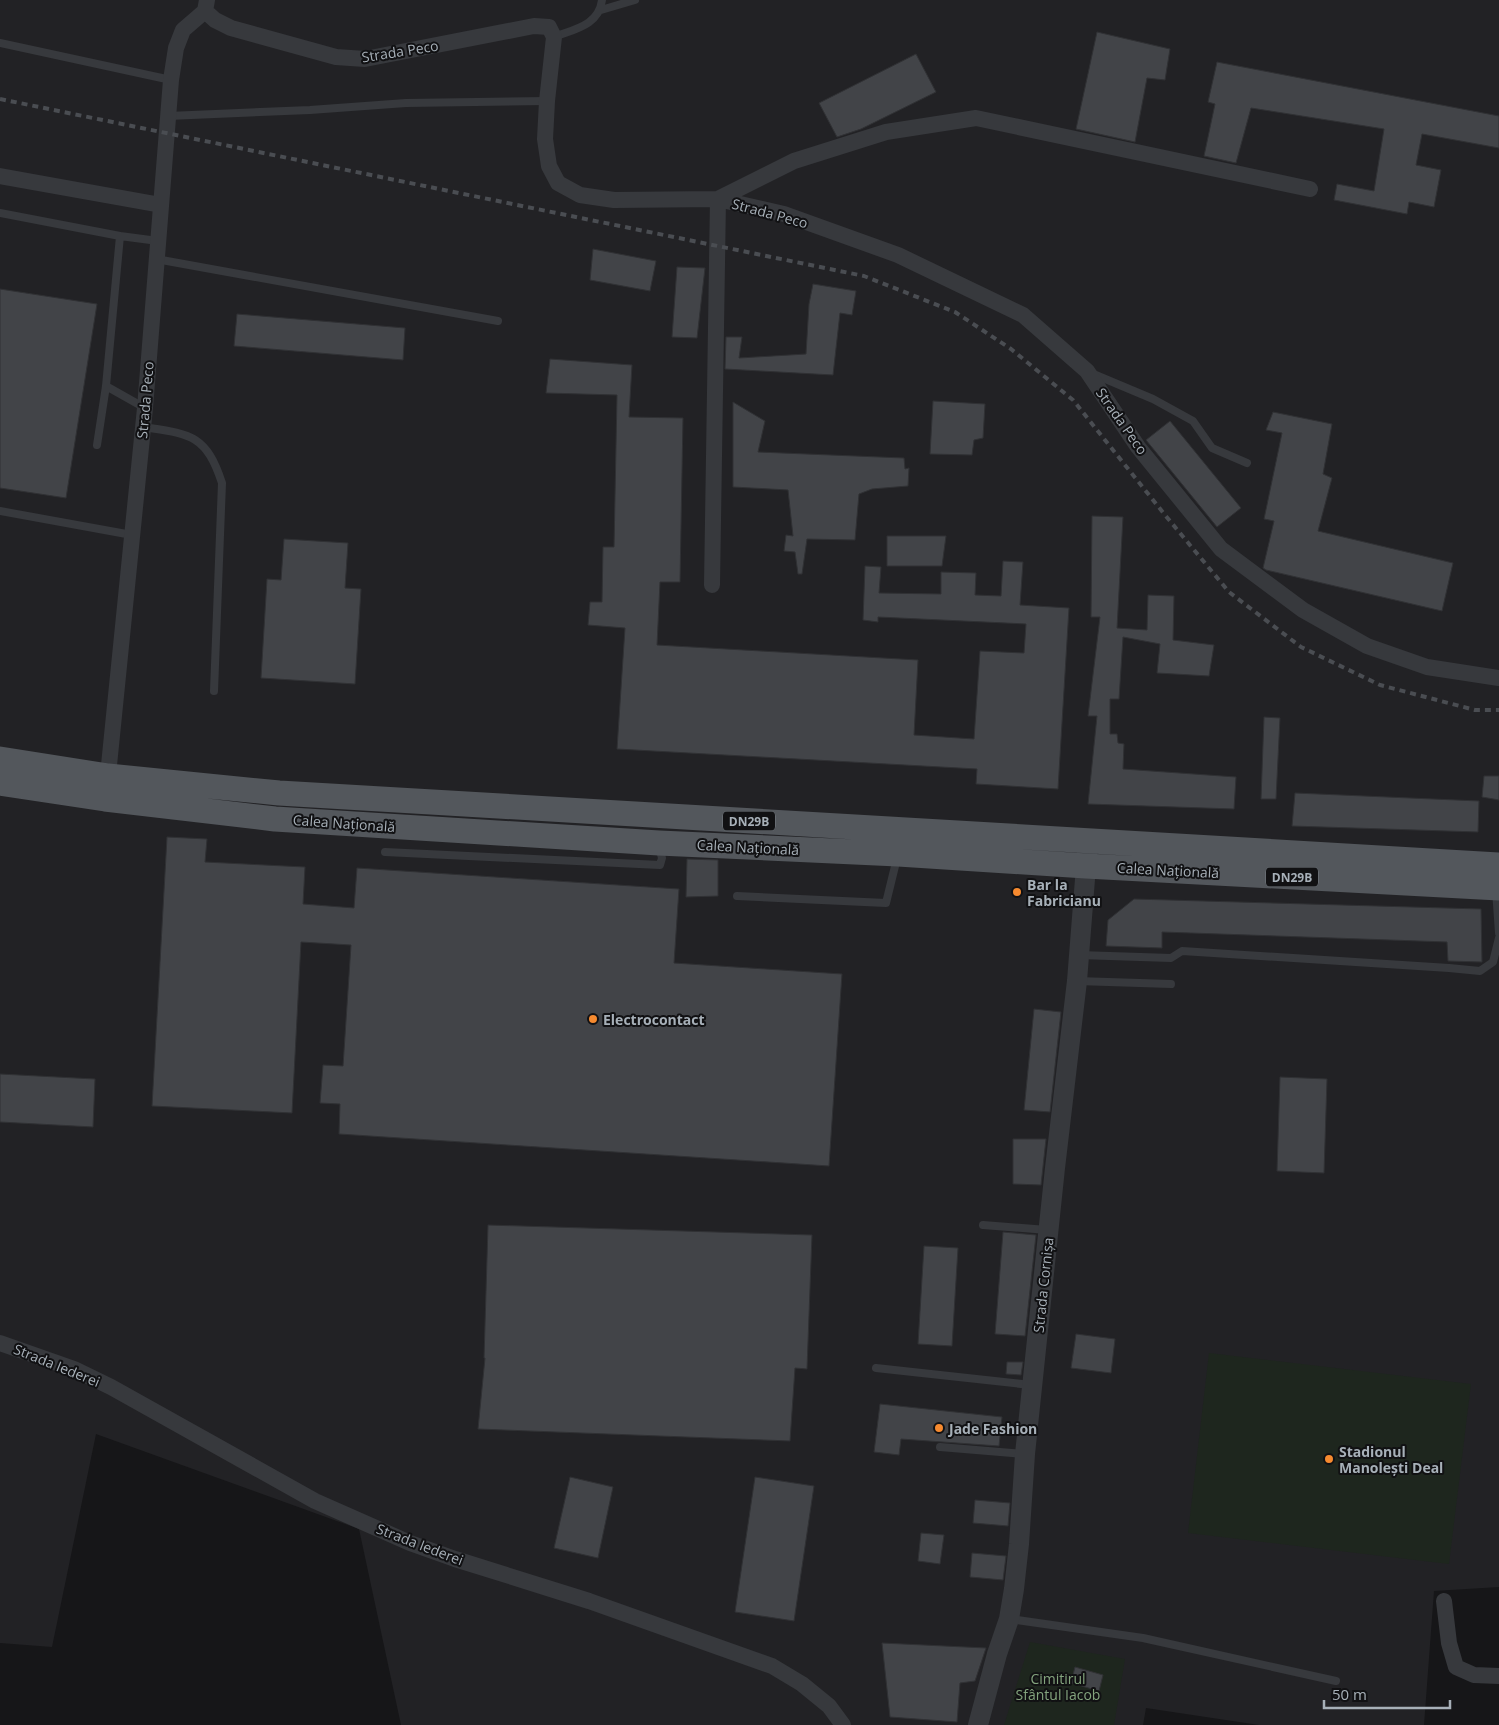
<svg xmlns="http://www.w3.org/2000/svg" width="1499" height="1725" font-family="'Open Sans',sans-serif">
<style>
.built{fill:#222225}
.green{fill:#1e261e}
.building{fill:#424448;stroke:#303134}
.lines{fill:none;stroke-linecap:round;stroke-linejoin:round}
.service{stroke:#37393d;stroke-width:8}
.minor{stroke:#37393d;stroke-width:16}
.tertiary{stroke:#37393d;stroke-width:20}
.primary{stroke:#53575c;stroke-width:25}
.rail{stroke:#4a4d52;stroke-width:4;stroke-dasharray:6 5;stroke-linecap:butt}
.poi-dot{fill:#f68a2f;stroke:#111113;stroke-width:2}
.labels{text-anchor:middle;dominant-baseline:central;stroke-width:4;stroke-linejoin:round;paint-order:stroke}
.shield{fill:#111113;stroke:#7a8086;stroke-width:1}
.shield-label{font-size:12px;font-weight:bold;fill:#a7b0b8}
.street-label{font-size:14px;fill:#a7b0b8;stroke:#111113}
.poi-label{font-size:14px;font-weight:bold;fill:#a7b0b8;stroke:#111113;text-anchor:start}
.park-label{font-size:14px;fill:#84a47e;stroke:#111113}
</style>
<rect width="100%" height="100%" fill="#161618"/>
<path class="built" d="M0,0H1499V1587L1434,1591L1424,1725H1259L1146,1708L1143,1725H401L359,1529L96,1434L52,1647L0,1643Z"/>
<path class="green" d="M1209,1353L1471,1384L1449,1564L1188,1533Z
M1030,1642L1125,1659L1114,1725H1004Z"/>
<path class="building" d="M1097,32L1170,49L1165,80L1147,78L1135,142L1076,129Z
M916,54L936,92L861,129L837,137L819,103Z
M1217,62L1499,116V148L1422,134L1416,165L1441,170L1434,207L1409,202L1407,214L1334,200L1337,184L1374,191L1384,129L1251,108L1236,163L1204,156L1215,104L1208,102Z
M593,249L656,261L650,291L590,280Z
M677,267L705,268L697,338L672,337Z
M813,284L856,291L852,315L840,313L833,375L725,369L726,337H742L739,358L806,354L809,304Z
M0,289L97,304L66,498L0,488Z
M237,314L405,328L403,360L234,346Z
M550,359L632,365L629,417L683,418L680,582H660L657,645L918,660L914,735L974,739L980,651L1024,653L1026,624L878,617V622L863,620L865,566L881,567L879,593L941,594V572L976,573L975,595L1001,596L1003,561L1023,562L1020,605L1069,608L1058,789L976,784L977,769L617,749L625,628L588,625L590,602H602L603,547H614L617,395L546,393Z
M933,401L985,404L983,438L974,440L972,455L930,454Z
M733,402L765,421L758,452L904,458L905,469L909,468L908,486L872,489L859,494L855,540L807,539L802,574H798L795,552L784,551L786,535L793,536L788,490L733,487Z
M1273,412L1332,424L1323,474L1332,478L1318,531L1453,563L1442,611L1266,570L1263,568L1274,521L1264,519L1282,433L1266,430Z
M1170,421L1241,508L1217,527L1146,440Z
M1092,516L1123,517L1117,628L1147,630L1148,595L1174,596L1173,640L1214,645L1209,676L1157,673L1160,644L1123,637L1119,699H1110V734H1117L1118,743L1124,744L1123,769L1236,777L1234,809L1088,804L1097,716H1088L1100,617H1091Z
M887,536H946L942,566H887Z
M284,539L348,543L345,588L361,589L355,684L261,678L267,579L281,580Z
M1264,717L1280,718L1276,799H1261Z
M1484,776H1499V800L1482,797Z
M1295,793L1479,801L1478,832L1292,826Z
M167,837L207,839L205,862L305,867L303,904L354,908L357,868L679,889L674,963L842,974L829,1166L339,1134L340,1104L320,1103L323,1065L343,1066L351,945L301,942L292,1113L152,1106Z
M687,859L718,860V896L686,897Z
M1134,899L1481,909L1482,962L1448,961L1447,942L1162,932V948L1106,946L1108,920Z
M1034,1009L1061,1012L1050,1112L1024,1110Z
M0,1074L95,1079L93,1127L0,1122Z
M1280,1077L1327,1079L1324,1173L1277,1171Z
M1013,1139H1046L1041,1185L1013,1184Z
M488,1225L812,1235L807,1369L795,1368L790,1441L478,1429L485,1358H484Z
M1003,1232L1036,1235L1025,1336L995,1334Z
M924,1246L958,1248L952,1346L918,1344Z
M1076,1334L1115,1339L1111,1373L1071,1368Z
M1007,1362H1023L1021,1375L1006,1374Z
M880,1404L1002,1417L999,1446L901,1439L899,1455L874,1452Z
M570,1477L613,1487L598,1558L554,1548Z
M755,1477L814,1486L794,1621L735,1612Z
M975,1500L1010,1503L1008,1526L973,1523Z
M921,1533L944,1535L940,1564L918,1561Z
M972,1553L1006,1556L1003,1580L970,1577Z
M882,1643L986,1648L975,1681L960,1683L957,1722L890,1717Z
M1075,1667L1103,1675L1099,1691L1071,1683Z"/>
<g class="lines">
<path class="service" d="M601,10L635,0
M554,37C575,29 599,25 602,0
M0,43L171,80
M168,116L310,110L406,103L547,101
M0,213L120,236L106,386L97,445
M120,236L158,241
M156,259L498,321
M1091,373L1153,399L1193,421L1212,448L1247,463
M106,386L145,408
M143,427C190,434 206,434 222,483L214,691
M0,511L132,535
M385,852L660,865L662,858L659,847
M1496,890L1499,933
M737,896L886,903L897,858
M1079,955L1171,958L1182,951L1449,968L1480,971L1493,962L1499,938
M1077,981L1171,984
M983,1225L1047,1230
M876,1368L1031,1385
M940,1447L1025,1454
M1010,1619L1143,1638L1336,1681"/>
<path class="minor" d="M205,11L215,20L231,28L336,57L365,59L534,26L549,27L554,37L547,101L545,139L549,166L558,183L580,195L614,200L718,199L784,214L898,255L1023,315L1087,371L1138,447L1221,549L1303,610L1367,646L1427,667L1499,678
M0,176L161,205
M712,585L718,199L794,161L886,132L976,118L1310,189
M107,785L145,408L171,80L176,48L183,30L205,11L207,0
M0,1343L74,1369L111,1387L315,1501L410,1543L455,1559L589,1601L772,1666L802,1684L829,1706L843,1725
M1444,1601L1449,1643L1456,1667L1474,1675L1499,1676"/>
<path class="tertiary" d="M978,1725L997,1654L1009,1619L1014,1589L1019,1544L1025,1454L1055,1168L1077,981L1088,841"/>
<path class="primary" d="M0,759L108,776L279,793L1499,865
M0,783L105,799L275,819L659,843L898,854L1086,866L1499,888"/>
<path class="rail" d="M0,99L864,276L955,312L1011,349L1073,400L1165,515L1229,592L1301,647L1380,685L1475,710H1499"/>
</g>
<g class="poi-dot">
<circle cx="1017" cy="892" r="5"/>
<circle cx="593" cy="1019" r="5"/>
<circle cx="939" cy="1428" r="5"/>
<circle cx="1329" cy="1459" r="5"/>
</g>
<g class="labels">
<g class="shield">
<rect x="723" y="811.5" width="52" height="19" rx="4"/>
<rect x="1266" y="867.5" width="52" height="19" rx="4"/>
</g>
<g class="shield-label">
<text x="749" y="821">DN29B</text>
<text x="1292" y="877">DN29B</text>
</g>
<g class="street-label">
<text transform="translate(400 51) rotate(-9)">Strada Peco</text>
<text transform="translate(770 213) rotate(15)">Strada Peco</text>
<text transform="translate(145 400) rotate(-85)">Strada Peco</text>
<text transform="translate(1122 421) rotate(55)">Strada Peco</text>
<text transform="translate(344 823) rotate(4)">Calea Națională</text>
<text transform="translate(748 847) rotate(3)">Calea Națională</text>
<text transform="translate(1168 870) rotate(3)">Calea Națională</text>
<text transform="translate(1043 1285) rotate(-84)">Strada Cornișa</text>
<text transform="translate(57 1365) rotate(22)">Strada Iederei</text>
<text transform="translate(420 1544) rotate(21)">Strada Iederei</text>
</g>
<g class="poi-label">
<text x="1027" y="884">Bar la<tspan x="1027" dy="16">Fabricianu</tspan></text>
<text x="603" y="1019">Electrocontact</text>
<text x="949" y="1428">Jade Fashion</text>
<text x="1339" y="1451">Stadionul<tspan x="1339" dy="16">Manolești Deal</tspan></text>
</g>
<g class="park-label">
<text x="1058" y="1678">Cimitirul<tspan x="1058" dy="16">Sfântul Iacob</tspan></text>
</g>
</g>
<path d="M1324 1700v8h126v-8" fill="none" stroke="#a7b0b8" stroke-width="2.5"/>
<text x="1332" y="1700" font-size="15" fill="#a7b0b8" stroke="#111113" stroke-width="4" paint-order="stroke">50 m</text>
</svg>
